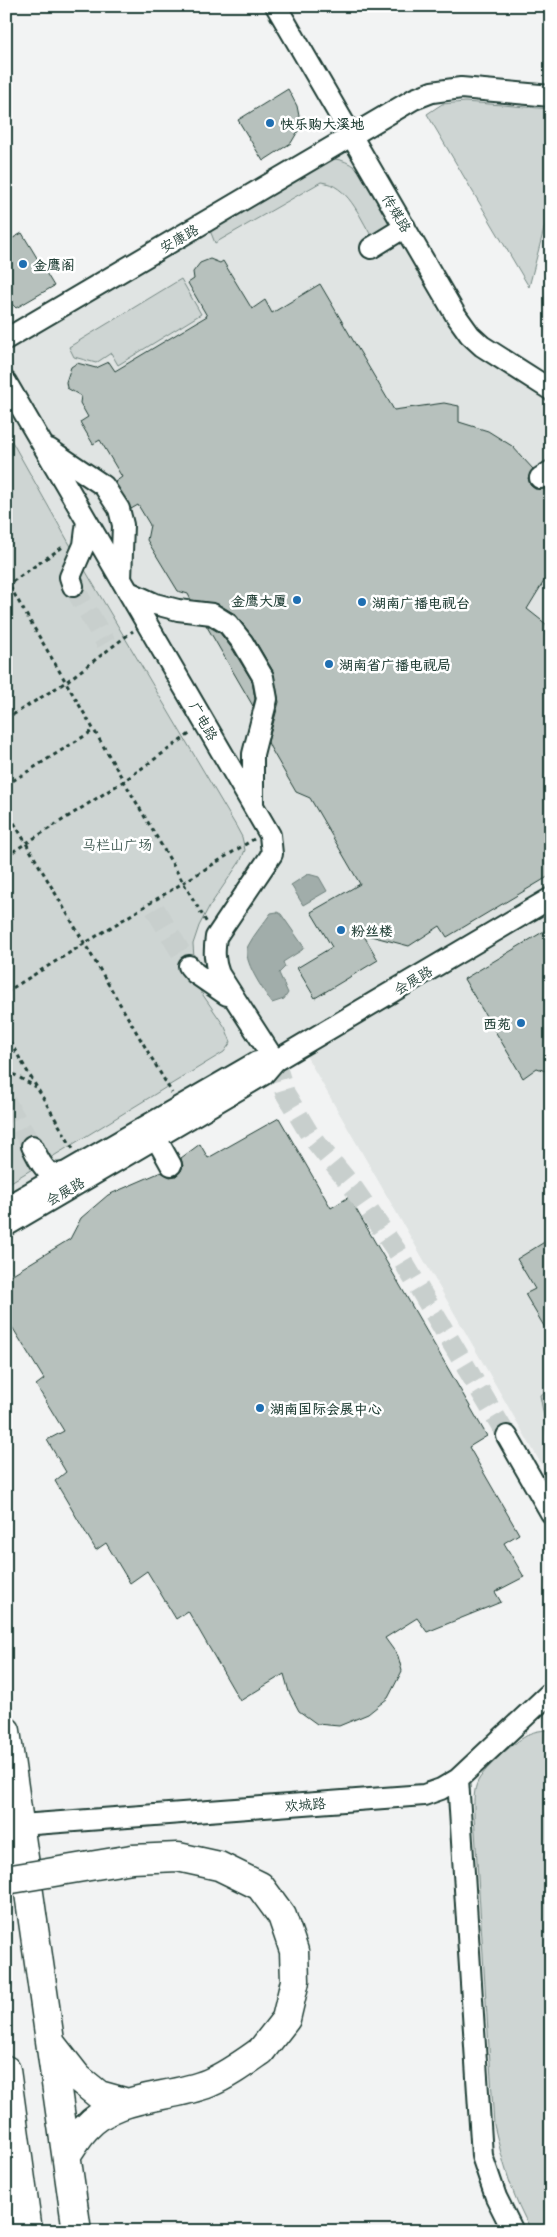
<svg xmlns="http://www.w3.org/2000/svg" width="557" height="2237" font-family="Mali,'LXGW WenKai TC',sans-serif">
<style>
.built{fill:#e0e4e3}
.green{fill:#ced5d3;stroke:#768984}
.water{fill:#a1adaa;stroke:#6d807b}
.building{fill:#b7c1bd;stroke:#1f3d34}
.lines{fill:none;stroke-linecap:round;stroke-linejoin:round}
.minor-tunnel{stroke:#c8cfcd;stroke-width:20;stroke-dasharray:20 10;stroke-linecap:butt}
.minor-casing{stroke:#1f3d34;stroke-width:24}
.highway-casing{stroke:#1f3d34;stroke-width:31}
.path{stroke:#1f3d34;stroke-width:3;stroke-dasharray:4 4;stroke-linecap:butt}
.minor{stroke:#fff;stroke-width:20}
.highway{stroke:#fff;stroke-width:28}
.highway-bridge-casing{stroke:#1f3d34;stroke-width:31;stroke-linecap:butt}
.highway-bridge{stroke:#fff;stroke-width:28}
.poi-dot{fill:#1f6fb2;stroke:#fff;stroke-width:2}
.labels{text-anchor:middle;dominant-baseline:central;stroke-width:5;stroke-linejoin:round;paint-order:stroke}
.poi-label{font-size:14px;font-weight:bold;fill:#1f3d34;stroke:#fff;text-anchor:start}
.street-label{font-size:14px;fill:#1f3d34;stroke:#fff}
.park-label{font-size:14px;fill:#425b54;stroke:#fff}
</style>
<rect width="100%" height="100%" fill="#f2f3f3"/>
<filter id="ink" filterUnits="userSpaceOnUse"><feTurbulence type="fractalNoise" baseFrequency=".02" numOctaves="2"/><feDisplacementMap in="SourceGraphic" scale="10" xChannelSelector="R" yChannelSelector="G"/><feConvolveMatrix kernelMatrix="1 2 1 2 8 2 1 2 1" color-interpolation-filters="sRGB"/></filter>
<g filter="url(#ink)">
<path class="built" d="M351,126L474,328L499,347L551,379V902L6,1214V330Z
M551,912V1481L304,1052Z"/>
<path class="green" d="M465,102L551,109V202L529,287L427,114L442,104Z
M335,159C365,162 379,201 392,224L372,237C359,216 348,185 321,182L215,243L209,228L322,161Z
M181,279L201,314L118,365L111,353L96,363L74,357L69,347Z
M6,431L69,543L236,826L242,837L245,850L241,860L209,907L199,926L193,944L196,985L225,1027L231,1042L224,1052L6,1185Z
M551,1390V1456L540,1395Z
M545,1730H551V2231H532C512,2197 503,2163 494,2125L474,1815C474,1803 473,1791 478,1781C486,1766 515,1741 530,1734C534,1731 540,1731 545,1730Z"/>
<path class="water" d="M308,874L319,877L327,891L303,905L291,885Z
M277,912L281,914L304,947L302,950L283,962L285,967L279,973L288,993L284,999L272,1003C264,991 241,959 248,946C254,934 264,923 271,913Z"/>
<path class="building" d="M288,89L297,106L301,126L291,143L263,161L238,120Z
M22,233L54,286L16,308L6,298V242Z
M210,259L220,263L223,261L252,309L265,300L272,313L320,284L394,410L444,403L459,406V422L488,431L512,446L533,469L528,478L530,485L535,489H545L551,501V561L546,578L527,609L546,624L551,633V875L447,937L440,926L409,946L363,934L378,960L315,998L297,968L332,947L311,912L360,884L310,798L296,792L270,747L268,742L279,702L273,671L253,637L235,614L218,604L191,600L188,594L178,591L147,540L150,525L138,505L131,509L115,482L122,477L100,440L93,444L80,422L88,417L80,403L81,396L67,388L66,382L71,367L77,363L96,368L109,362L115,371L207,316L188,283L194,279L193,272L200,263Z
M206,625L220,633L233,650L252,681L255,699L253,706Z
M551,927V1073L537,1068L523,1078L464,979Z
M279,1118L331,1208L349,1197L487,1436L469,1447L519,1534L504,1543L524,1577L495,1592L501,1602L427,1632L417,1618L385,1638L398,1656L402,1671L388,1698L368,1714L339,1726L317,1724L299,1711L289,1692L284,1674L240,1701L188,1611L176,1619L147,1571L130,1583L106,1543L96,1550L55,1481L66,1472L47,1440L64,1431L36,1385L44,1379L6,1317V1278L70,1239L81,1218L108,1195L161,1172L170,1177L176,1176L181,1171L183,1166L181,1158L200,1144L208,1158Z
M551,1238V1338L525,1294L535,1289L517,1259Z"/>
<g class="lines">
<path class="minor-tunnel" d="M73,586L106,643
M155,909L189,966
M275,1061L285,1093L310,1135L354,1189L398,1253L507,1436
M6,1102L32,1146"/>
<g class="minor-casing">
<path id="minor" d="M276,6L455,314L470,335L482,346L551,390
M371,248L405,227
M6,339L414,99L432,92L461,88L551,96
M6,382L270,835L272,854L216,937C214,951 214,961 219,974L275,1061
M49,449L104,486L119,509L123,525L121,579
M540,478L551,471
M73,586L70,577L84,545L87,521
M129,592L155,604L178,610L212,614L228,624L243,643L263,677L267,699L253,754V803
M189,966L195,973L227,995
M147,1130L156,1138L171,1165
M32,1146C41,1163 45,1179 67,1172
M6,1207L257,1062L275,1061
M6,1226L263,1075L275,1061L551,898
M507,1436L551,1513
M458,1779L482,2156L496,2197L513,2231
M21,1825L424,1795L441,1789L458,1779L551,1692"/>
</g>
<g class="highway-casing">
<path id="highway" d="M6,1731L77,2231
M53,2046L78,2078L99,2095L124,2102
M6,2070L28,2231
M67,2154C73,2146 78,2136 85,2129C117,2093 167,2100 209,2083C228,2075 244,2063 261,2051"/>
</g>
<path class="path" d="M6,580L207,923
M6,586L64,546
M6,719L66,682L133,631
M6,785L94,730
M6,809L172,1093
M6,856L124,781L191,733
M6,992L254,839
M6,1035L73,1149
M6,1070L36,1087"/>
<use href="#minor" class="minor"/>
<use href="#highway" class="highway"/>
<g class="highway-bridge-casing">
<path id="highway-bridge" d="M6,1880L132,1859L178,1857L219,1866L260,1886L282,1916L294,1951L295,1981L286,2019L261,2051"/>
</g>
<use href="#highway-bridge" class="highway-bridge"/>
</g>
</g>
<g class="poi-dot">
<circle cx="270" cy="123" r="5"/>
<circle cx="23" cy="264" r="5"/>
<circle cx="297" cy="600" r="5"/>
<circle cx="362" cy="602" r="5"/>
<circle cx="329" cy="664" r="5"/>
<circle cx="341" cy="930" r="5"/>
<circle cx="521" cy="1023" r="5"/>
<circle cx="260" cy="1408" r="5"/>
</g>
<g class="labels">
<g class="poi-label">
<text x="280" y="123">快乐购大溪地</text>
<text x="33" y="264">金鹰阁</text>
<text x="287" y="600" text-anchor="end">金鹰大厦</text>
<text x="372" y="602">湖南广播电视台</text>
<text x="339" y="664">湖南省广播电视局</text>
<text x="351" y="930">粉丝楼</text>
<text x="511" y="1023" text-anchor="end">西苑</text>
<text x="270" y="1408">湖南国际会展中心</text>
</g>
<g class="street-label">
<text transform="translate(397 213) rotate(59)">传媒路</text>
<text transform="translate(179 238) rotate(-30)">安康路</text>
<text transform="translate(204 721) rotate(60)">广电路</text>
<text transform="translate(413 980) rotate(-31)">会展路</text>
<text transform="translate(65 1191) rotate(-30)">会展路</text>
<text transform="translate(305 1804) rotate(-4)">欢城路</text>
</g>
<g class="park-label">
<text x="117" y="844">马栏山广场</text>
</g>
</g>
<rect width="557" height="2237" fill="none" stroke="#fff" stroke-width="25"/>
<rect x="12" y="12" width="532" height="2212" fill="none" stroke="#1f3d34" stroke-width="2" filter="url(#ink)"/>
</svg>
